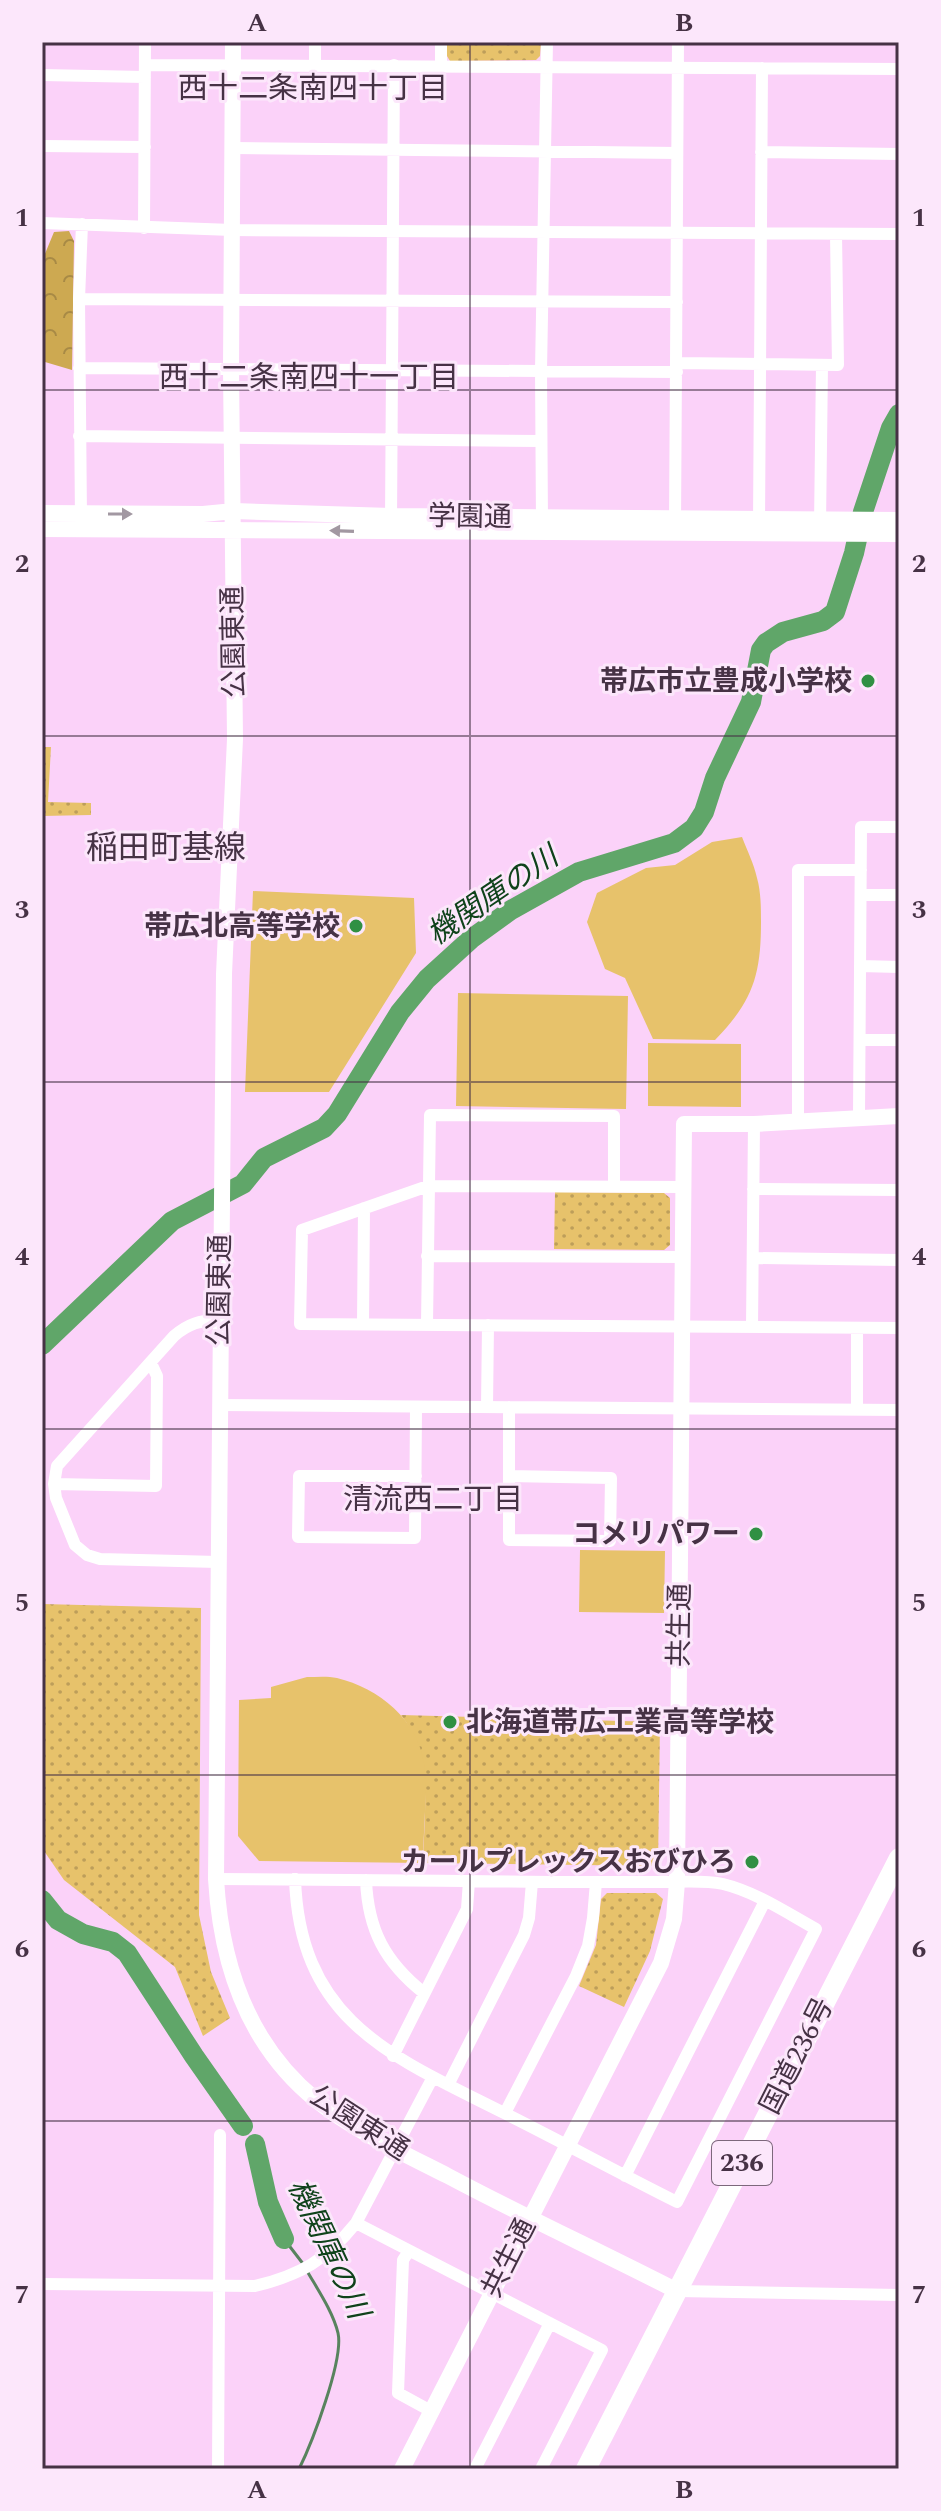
<svg xmlns="http://www.w3.org/2000/svg" width="941" height="2511" font-family="Spectral,'Noto Sans JP',serif">
<style>
.forest{fill:url(#forest-crowns)}
.park{fill:url(#park-dots)}
.pitch{fill:#e7c26b}
.lines{fill:none;stroke-linecap:round;stroke-linejoin:round}
.stream{stroke:#58835e;stroke-width:3}
.river{stroke:#60a669;stroke-width:20}
.minor{stroke:#fff;stroke-width:12}
.tertiary{stroke:#fff;stroke-width:16}
.trunk{stroke:#fff;stroke-width:20}
.oneway{fill:#a298a2}
.grid{fill:none;stroke:#463245;stroke-width:2;stroke-opacity:0.55}
.poi-dot{fill:#309043;stroke:#fce7fb;stroke-width:3}
.labels{text-anchor:middle;dominant-baseline:central;stroke-width:6;stroke-linejoin:round;paint-order:stroke}
.shield{fill:#fce7fb;stroke:#7d687c;stroke-width:2}
.shield-label{font-size:26px;font-weight:bold;fill:#463245}
.street-label{font-size:28px;fill:#463245;stroke:#fce7fb}
.poi-label{font-size:28px;font-weight:bold;fill:#463245;stroke:#fce7fb;text-anchor:end}
.neighbourhood-label{font-size:30px;fill:#463245;stroke:#fce7fb}
.water-label{font-size:30px;font-style:italic;fill:#0f431b;stroke:#fce7fb}
.quarter-label{font-size:32px;fill:#463245;stroke:#fce7fb}
.neatline{fill:none;stroke:#463245;stroke-width:3}
.grid-label{font-size:26px;text-anchor:middle;font-weight:bold;fill:#463245}
</style>
<defs>
<pattern id="forest-crowns" width="20" height="18" patternUnits="userSpaceOnUse" patternTransform="scale(2)"><rect width="20" height="18" fill="#cda951"/><path d="M2 6a3 3 0 1 1 6 0M12 15a3 3 0 1 1 6 0" fill="none" stroke="#a88a45"/></pattern>
<pattern id="park-dots" width="8" height="8" patternUnits="userSpaceOnUse" patternTransform="scale(2)"><rect width="8" height="8" fill="#e7c26b"/><path d="M2 2h.1M6 6h.1" fill="none" stroke="#bd9e5a" stroke-width="1.8" stroke-linecap="round"/></pattern>
</defs>
<rect width="100%" height="100%" fill="#fbd2f9"/>
<path class="forest" d="M69,231L74,241L72,370L45,362L42,365V261L54,232Z"/>
<path class="park" d="M447,42H541L540,56L536,60L450,61L447,56Z
M42,747H51L48,802L91,803V815L42,816Z
M555,1192L664,1193L670,1198V1245L664,1250L554,1249Z
M42,1604L201,1608L199,1915L211,1972L230,2018L203,2036L175,1967L64,1880L42,1848Z
M401,1715L660,1722L658,1866L423,1863C424,1813 434,1757 401,1715Z
M607,1893H656L663,1899L650,1951L624,2007L579,1986L596,1945L601,1899Z"/>
<path class="pitch" d="M742,837C747,850 754,864 757,878C761,892 761,908 761,922C761,975 753,1001 715,1040L653,1039L625,978L605,969L587,922L597,893L646,868L675,865L712,842Z
M253,891L414,898L416,953L329,1092H245Z
M458,993L628,996L626,1109L456,1106Z
M648,1043L741,1044V1107L648,1106Z
M580,1550L665,1551L664,1613L579,1612Z
M307,1677C317,1677 328,1676 337,1678C379,1688 418,1720 424,1764C428,1790 423,1834 423,1863L259,1861L238,1836L239,1700L271,1698V1687Z"/>
<g class="lines">
<path class="stream" d="M284,2239L304,2265
M299,2469C312,2443 344,2359 338,2333C333,2312 318,2290 307,2271"/>
<path class="river" d="M42,1345L172,1221L243,1184L264,1158L324,1128L337,1114L400,1012L427,979L471,939L511,910L579,872L674,843L694,828L704,812L715,778L751,702L761,650L766,643L783,632L823,621L835,612L854,553L863,512L891,428L899,414
M42,1900L58,1920L83,1934L113,1942L127,1953L194,2056L243,2126
M255,2144L268,2202L284,2239"/>
<path class="minor" d="M315,64V42
M145,65L899,69
M441,65V42
M42,75L145,77
M42,146L145,147
M233,148L677,153
M761,152L899,154
M42,223L232,230L899,234
M144,228L145,42
M79,299L677,302
M677,363L838,365L836,234
M79,368L677,372
M79,436L541,441
M81,519L79,299L82,224
M391,521L394,65
M542,524L541,370L547,42
M759,525L762,68
M675,526L678,42
M820,526L822,365
M861,895H899
M860,966L899,967
M860,1040H899
M859,1116L861,827H899
M798,1121V870H861
M683,1187L428,1186L302,1230L300,1324L899,1328
M753,1189L899,1190
M427,1256L683,1257
M753,1258L899,1260
M363,1324L364,1208
M427,1324L430,1115L614,1116V1186
M752,1327L754,1124
M219,1405L899,1410
M487,1407L488,1325
M857,1410V1328
M416,1476H299L298,1537L415,1538L416,1407
M509,1476L611,1478L610,1541L509,1540V1407
M54,1484L156,1486L157,1376L151,1363
M218,1562L100,1559L87,1555L75,1545L56,1498L54,1484L57,1466L174,1336C189,1323 200,1321 219,1319
M216,1879C328,1879 440,1881 552,1882C589,1882 625,1882 662,1882C681,1882 704,1880 723,1884C756,1892 787,1913 816,1929L677,2202C619,2173 562,2142 504,2113C393,2057 300,2022 295,1879
M366,1880C368,1930 385,1962 424,1993
M393,2056L467,1909L469,1881
M448,2085L524,1935L529,1918L532,1882
M505,2113L576,1976L588,1946L593,1918L596,1882
M625,2176L765,1901
M356,2223L602,2350L541,2469
M409,2251L403,2260L398,2393L431,2411
M42,2284L255,2286C301,2275 326,2260 356,2223L433,2077
M677,2291L899,2295
M218,2469L220,2135
M475,2469L550,2323"/>
<path class="tertiary" d="M233,42L231,370L235,739L224,974L216,1879C221,1964 247,2044 316,2100C355,2131 403,2153 448,2176C523,2216 601,2252 677,2291
M42,513L203,514L234,511L391,516L899,520
M42,529L899,534
M402,2469L661,1963L674,1919L677,1882L684,1124H754L899,1116"/>
<path class="trunk" d="M586,2469L899,1858"/>
</g>
<defs><path id="oneway-solid" d="M-6-.8H1V-3.2L6.5 0L1 3.2V.8H-6Z" transform="scale(2)"/></defs>
<g class="oneway">
<use href="#oneway-solid" transform="translate(120 514)"/>
<use href="#oneway-solid" transform="translate(342 531) rotate(-178)"/>
</g>
<path class="grid" d="M470,42V2469M42,390H899M42,736H899M42,1082H899M42,1429H899M42,1775H899M42,2121H899"/>
<g class="poi-dot">
<circle cx="868" cy="681" r="8"/>
<circle cx="356" cy="926" r="8"/>
<circle cx="756" cy="1534" r="8"/>
<circle cx="450" cy="1722" r="8"/>
<circle cx="752" cy="1862" r="8"/>
</g>
<g class="labels">
<rect class="shield" x="712" y="2141" width="60" height="44" rx="6"/>
<g class="shield-label">
<text x="742" y="2163">236</text>
</g>
<g class="street-label">
<text transform="translate(470 517) rotate(1)">学園通</text>
<text transform="translate(234 642) rotate(-91)">公園東通</text>
<text transform="translate(220 1290) rotate(-89)">公園東通</text>
<text transform="translate(680 1625) rotate(-89)">共生通</text>
<text transform="translate(797 2056) rotate(-63)">国道236号</text>
<text transform="translate(359 2123) rotate(33)">公園東通</text>
<text transform="translate(509 2258) rotate(-63)">共生通</text>
</g>
<g class="poi-label">
<text x="852" y="681">帯広市立豊成小学校</text>
<text x="340" y="926">帯広北高等学校</text>
<text x="740" y="1534">コメリパワー</text>
<text x="466" y="1722" text-anchor="start">北海道帯広工業高等学校</text>
<text x="736" y="1862">カールプレックスおびひろ</text>
</g>
<g class="neighbourhood-label">
<text x="313" y="89">西十二条南四十丁目</text>
<text x="309" y="378">西十二条南四十一丁目</text>
<text x="433" y="1500">清流西二丁目</text>
</g>
<g class="water-label">
<text transform="translate(493 896) rotate(-34)">機関庫の川</text>
<text transform="translate(328 2249) rotate(65)">機関庫の川</text>
</g>
<g class="quarter-label">
<text x="166" y="848">稲田町基線</text>
</g>
</g>
<rect width="941" height="2511" fill="none" stroke="#fce7fb" stroke-width="88"/>
<rect x="44" y="44" width="853" height="2423" class="neatline"/>
<g class="grid-label">
<text x="257" y="31">A</text>
<text x="684" y="31">B</text>
<text x="22" y="226">1</text>
<text x="919" y="226">1</text>
<text x="22" y="572">2</text>
<text x="919" y="572">2</text>
<text x="22" y="918">3</text>
<text x="919" y="918">3</text>
<text x="22" y="1265">4</text>
<text x="919" y="1265">4</text>
<text x="22" y="1611">5</text>
<text x="919" y="1611">5</text>
<text x="22" y="1957">6</text>
<text x="919" y="1957">6</text>
<text x="22" y="2303">7</text>
<text x="919" y="2303">7</text>
<text x="257" y="2498">A</text>
<text x="684" y="2498">B</text>
</g>
</svg>
